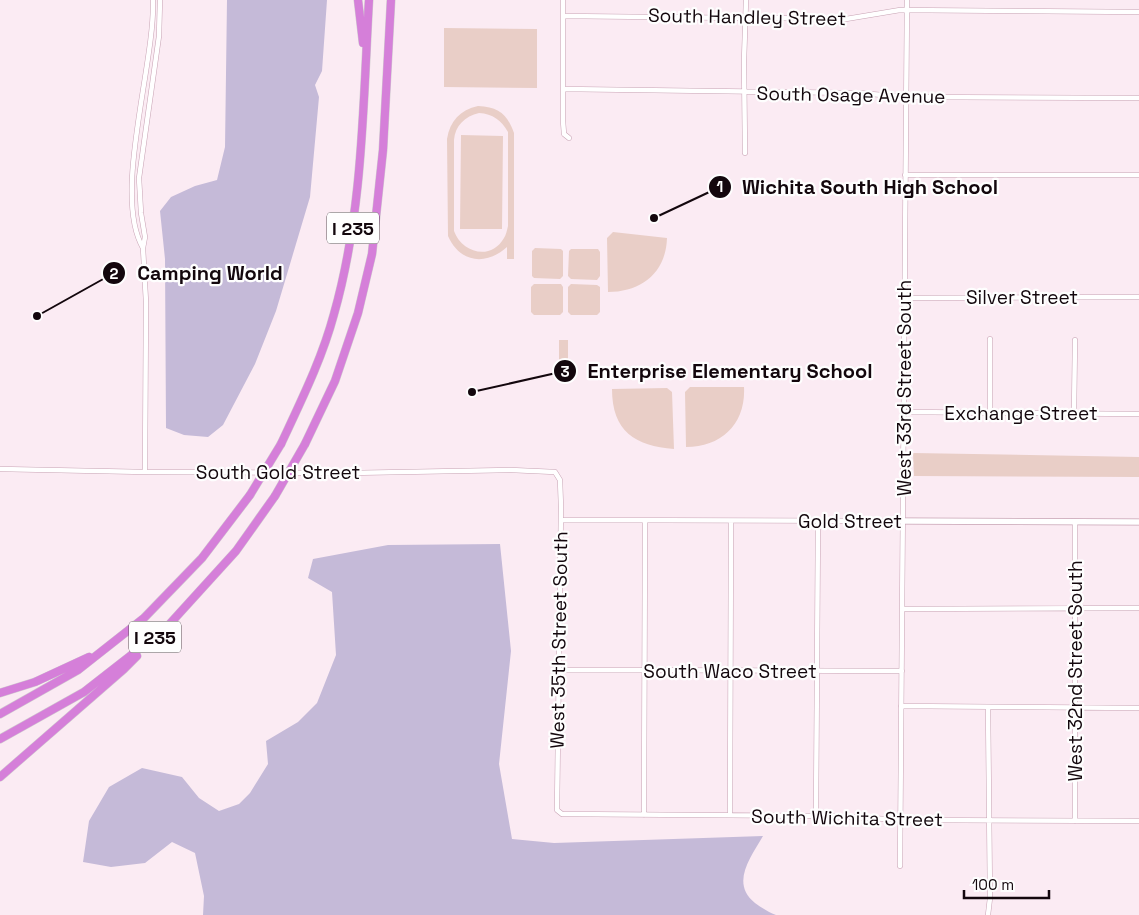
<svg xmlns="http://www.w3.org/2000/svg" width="1139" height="915" font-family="'Space Grotesk',sans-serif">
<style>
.green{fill:#e9cec7;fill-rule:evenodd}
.water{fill:#c5bad8}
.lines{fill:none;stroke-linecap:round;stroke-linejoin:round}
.minor-casing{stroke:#c8a3b4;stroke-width:5.5}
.tertiary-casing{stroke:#c8a3b4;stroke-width:7}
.motorway-casing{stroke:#d0cdcf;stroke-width:9}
.minor{stroke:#fff;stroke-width:4.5}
.tertiary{stroke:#fff;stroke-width:5.5}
.motorway{stroke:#d57fd9;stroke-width:8}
.motorway-bridge-casing{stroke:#d0cdcf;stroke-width:9;stroke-linecap:butt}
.motorway-bridge{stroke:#d57fd9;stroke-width:8}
.labels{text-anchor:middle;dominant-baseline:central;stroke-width:4.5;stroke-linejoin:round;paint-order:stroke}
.shield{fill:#fefefe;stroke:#5a5155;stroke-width:1}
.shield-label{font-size:18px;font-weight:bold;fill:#13070d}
.street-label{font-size:19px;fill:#13070d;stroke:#fefefe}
.leader{fill:none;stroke:#13070d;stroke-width:2}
.callout-dot{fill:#13070d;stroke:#fefefe;stroke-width:2}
.mark-label{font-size:15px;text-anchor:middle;font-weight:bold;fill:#fff}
.callout-label{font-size:20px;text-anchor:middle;font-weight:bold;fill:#13070d;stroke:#fefefe;stroke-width:4.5;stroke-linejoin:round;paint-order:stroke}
</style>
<rect width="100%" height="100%" fill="#fbebf3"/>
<path class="green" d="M444,28L537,29V88L444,87Z
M478,106C499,107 507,114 514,133V259H507V247C486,266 460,263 448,236L447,139C450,121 460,110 478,106ZM479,113C493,114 501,120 508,132V226C507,230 506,235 504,238C491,261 462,253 454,231V140C455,126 465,116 479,113Z
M461,135L503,136L502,229H460Z
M613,232L667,238C666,273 641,292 608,292L607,238Z
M535,248L561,249L563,251V276L560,279L534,278L532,276V251Z
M571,249H598L600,252V276L597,280L571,279L568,276L569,251Z
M534,284H561L563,287V312L560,315H534L531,312V287Z
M571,284L597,285L600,287V312L597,315H571L568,312V287Z
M559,340H568V381H559Z
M690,387H744C746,423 722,447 686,447L685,392Z
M667,388L672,392L674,449C635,446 612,431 612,389Z
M913,453L1139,457V477L914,476Z"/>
<path class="water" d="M227,0H327L322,71L315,85L319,97L310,197L276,311L255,364L223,425L208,437L184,435L166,428L165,259L160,211L171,197L195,186L217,180L225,147Z
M500,544L511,651L499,764L512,839L554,843L763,836C751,857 730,883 755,903C762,908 768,912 776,915H203L204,896L195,853L172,842L145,863L111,867L83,862L89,821L109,787L142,768L182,777L199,798L219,811L239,804L250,793L268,764L266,741L298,722L317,703L336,655L332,592L308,578L313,559L388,545Z"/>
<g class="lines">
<g class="minor-casing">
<path id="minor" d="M153,0C155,65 112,195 143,248L145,237L141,213L139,178L159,36L160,0
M563,0V121L564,134L569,138
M563,16L846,19L900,10L1139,12
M563,89L859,93L906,97L1139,98
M745,153L744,61L746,0
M905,175H1139
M143,248L146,302L145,472
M905,298L1139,297
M904,412L1139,414
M990,413V339
M1074,413L1075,340
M0,469L145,472L350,473L511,470L555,472L560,480L561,507L557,810L562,814L829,816L906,820L1139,821
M561,520L903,521
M1075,522V821
M902,609L1139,608
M559,670L902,671
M901,706L1139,708
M644,815L645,521
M730,815L731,521
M816,816L818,521
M900,866L907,0
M988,915L990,898L988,707"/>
</g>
<g class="tertiary-casing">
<path id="tertiary" d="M903,521L1139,522"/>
</g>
<g class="motorway-casing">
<path id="motorway" d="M358,0L363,43
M281,444C301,401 322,359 334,314C363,212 363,105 369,0
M305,444L335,381L358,313L372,254L383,150L391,0
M0,693L35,682L89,657
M0,714L78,670L144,618L202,558L250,495
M0,739L84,692L166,628L236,551L275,496
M0,777L124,669L137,656"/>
</g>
<use href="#minor" class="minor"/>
<use href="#tertiary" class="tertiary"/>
<use href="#motorway" class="motorway"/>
<g class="motorway-bridge-casing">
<path id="motorway-bridge" d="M250,495L281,444
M275,496L305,444"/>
</g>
<use href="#motorway-bridge" class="motorway-bridge"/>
</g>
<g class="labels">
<g class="shield">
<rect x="327" y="212.5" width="52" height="31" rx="4"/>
<rect x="129" y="621.5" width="52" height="31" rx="4"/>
</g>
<g class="shield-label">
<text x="353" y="228">I 235</text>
<text x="155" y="637">I 235</text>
</g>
<g class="street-label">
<text transform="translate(747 17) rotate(1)">South Handley Street</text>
<text transform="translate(851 95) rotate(1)">South Osage Avenue</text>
<text x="1022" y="297">Silver Street</text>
<text transform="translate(904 388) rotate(-90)">West 33rd Street South</text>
<text x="1021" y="413">Exchange Street</text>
<text x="278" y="472">South Gold Street</text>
<text x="850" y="521">Gold Street</text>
<text transform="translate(559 640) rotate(-89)">West 35th Street South</text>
<text x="730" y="671">South Waco Street</text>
<text transform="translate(1075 671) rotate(-90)">West 32nd Street South</text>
<text transform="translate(847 818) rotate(1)">South Wichita Street</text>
</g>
</g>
<path class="leader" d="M654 218L720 187M37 316L114 273M472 392L565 371"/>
<g class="callout-dot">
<circle cx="654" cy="218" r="5"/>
<circle cx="37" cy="316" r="5"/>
<circle cx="472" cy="392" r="5"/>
<circle cx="720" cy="187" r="12"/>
<circle cx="114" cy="273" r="12"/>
<circle cx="565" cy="371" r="12"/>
</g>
<g class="mark-label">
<text x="720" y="192">1</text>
<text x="114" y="279">2</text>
<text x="565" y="377">3</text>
</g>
<g class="callout-label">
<text x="870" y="194">Wichita South High School</text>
<text x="210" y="280">Camping World</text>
<text x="730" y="378">Enterprise Elementary School</text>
</g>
<path d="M964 890v8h85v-8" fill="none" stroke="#13070d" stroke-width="2.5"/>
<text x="972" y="890" font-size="15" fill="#13070d" stroke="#fefefe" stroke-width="4" paint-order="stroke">100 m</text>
</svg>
